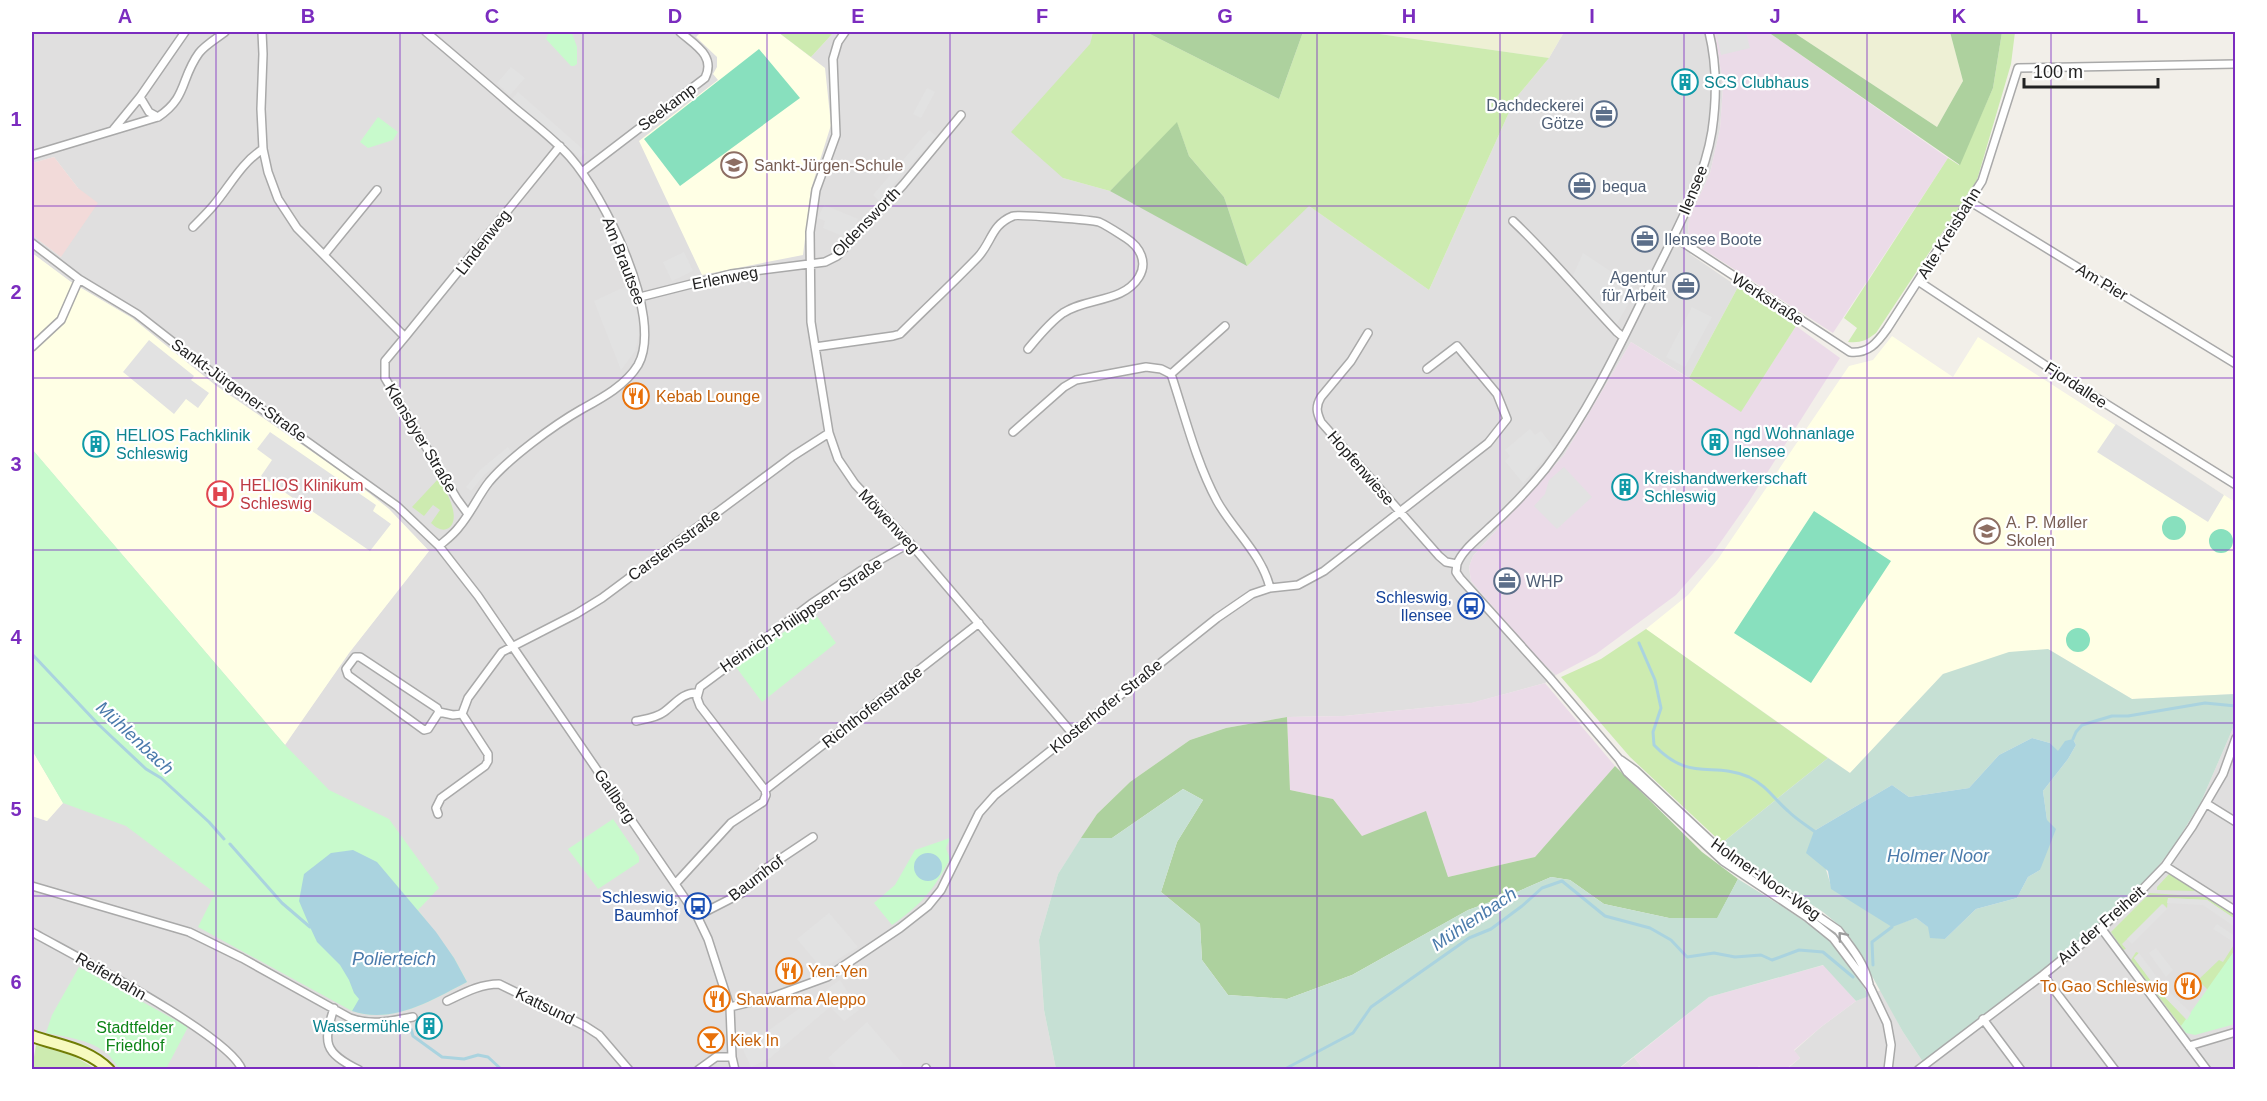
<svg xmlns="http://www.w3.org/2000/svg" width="2267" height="1101" font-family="Helvetica,sans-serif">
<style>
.residential{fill:#e0dfdf}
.commercial{fill:#f2dad9}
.industrial{fill:#ebdbe8}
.education{fill:#ffffe5}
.farmland{fill:#eef0d5}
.grass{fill:#cdebb0}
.forest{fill:#add19e}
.wetland{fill:#c6e0d4;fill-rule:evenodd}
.park{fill:#c8facc}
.pitch{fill:#88e0be}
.parking{fill:#e2e2e2}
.water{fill:#aad3df}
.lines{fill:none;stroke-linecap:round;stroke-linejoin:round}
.stream{stroke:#aad3df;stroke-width:3}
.street-casing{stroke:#a9a9a9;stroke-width:10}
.secondary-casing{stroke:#707d05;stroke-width:14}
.street{stroke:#fff;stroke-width:7}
.secondary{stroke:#f7fabf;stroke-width:10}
.oneway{stroke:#9c9c9c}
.grid{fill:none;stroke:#7b2cbf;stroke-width:1.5;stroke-opacity:0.55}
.labels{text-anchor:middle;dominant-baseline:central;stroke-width:4.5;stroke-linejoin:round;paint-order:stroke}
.culture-label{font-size:16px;fill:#0d838f;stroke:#fff;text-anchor:start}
.service-label{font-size:16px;fill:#4e5e75;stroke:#fff;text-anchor:start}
.street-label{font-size:16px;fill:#222;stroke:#fff}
.education-label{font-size:16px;fill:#785e54;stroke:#fff;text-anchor:start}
.food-label{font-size:16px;fill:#c56008;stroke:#fff;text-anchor:start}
.health-label{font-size:16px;fill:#be3a42;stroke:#fff;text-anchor:start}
.transit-label{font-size:16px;fill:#164399;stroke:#fff;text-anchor:end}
.park-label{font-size:16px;fill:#0c8416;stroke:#fff}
.water-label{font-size:18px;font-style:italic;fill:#4a7aab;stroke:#fff}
.neatline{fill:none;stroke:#7b2cbf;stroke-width:2}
.grid-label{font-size:20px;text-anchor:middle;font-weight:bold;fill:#7b2cbf}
</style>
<rect width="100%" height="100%" fill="#f2efe9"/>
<path class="residential" d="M32,32H778L811,57L834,32H1093L1063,178L1110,191L1309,206L1429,290L1515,99L1549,58L1564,32H1715L1723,86L1720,129L1710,173L1689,219L1688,232L1695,244L1690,254L1738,287L1689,378L1631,342L1564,455L1473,556L1469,567L1471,581L1535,656L1556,675L1545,683L1472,703L1344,716L1287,717L1226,728L1190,740L1130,782L1097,814L1058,874L1039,940L1044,1010L1056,1069L116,1070L106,1058L94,1050L32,1031V816L47,821L63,803L32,750V449L285,744L349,653L429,551L389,509L350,478L215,385L132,318L71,282L32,253V235L61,257L78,188L54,157L32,163Z
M2233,728L2235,729V1069L1882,1070V1067L1872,1070H1786L1800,1058L1794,1051L1821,1027L1856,1001L1881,990L1903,1032L1923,1062L2097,929L2148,879L2174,846L2201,802Z
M1634,1057L1643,1069L1618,1070Z"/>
<path class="commercial" d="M54,157L78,188L98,203L61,257L32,235V163Z"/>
<path class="industrial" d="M1715,32H1768L1948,158L1833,333L1695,244L1688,232L1689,219L1710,173L1720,129L1723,86Z
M1796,326L1840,358L1748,503L1713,553L1676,595L1596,654L1556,675L1535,656L1471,581L1469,567L1473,556L1564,455L1631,342L1741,411Z
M1545,683L1615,766L1535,857L1448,877L1362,836L1333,799L1290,790L1287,717L1344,716L1471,703Z
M1824,965L1856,1001L1821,1027L1794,1050L1800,1058L1786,1069H1763L1759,1066L1754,1070L1643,1069L1634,1057L1709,997Z"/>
<path class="education" d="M701,32H778L825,68L831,125L811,189L803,255L702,275L639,141L718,80L713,74L717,67V57L696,37Z
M32,253L71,282L132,318L215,385L350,478L389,509L429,551L349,653L285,745L32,449Z
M1892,336L1953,377L1978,337L2235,502V694L2132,699L2048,649L1943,674L1850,773L1646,629L1688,595L1718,559L1849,366L1873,360Z
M32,750L63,803L47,821L32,816Z"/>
<path class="farmland" d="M1365,32H1564L1549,58Z
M1793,32H1950L1963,81L1937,127Z"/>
<path class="grass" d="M778,32H834L811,57Z
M1093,32H1146L1279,99L1303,32H1365L1549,58L1515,99L1429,290L1309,206L1247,266L1224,197L1189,156L1177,123L1110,191L1063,178L1011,132L1090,44Z
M2002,32H2015L2011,64L1977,180L1876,333C1866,341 1860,343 1848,342L1857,328L1844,318L1948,158L1959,165L1993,88Z
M1738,287L1796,326L1741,412L1689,378Z
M439,478C444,488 451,499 453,510C457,527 445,537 431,523L440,510L433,505L424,516L412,507Z
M1646,629L1828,758L1722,843L1630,757L1561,677L1601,659Z
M2170,873L2194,889V891L2157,890V887Z
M2150,893L2207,897L2235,915V919L2207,900L2168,898L2167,908L2163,904L2122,944L2126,949L2123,950L2111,932Z
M2235,943V950L2208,990L2198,980L2219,960L2223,962Z
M2136,952L2139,953L2134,958L2157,989L2187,1020L2181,1026L2131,960Z
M36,1045L74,1056L96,1069H32Z"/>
<path class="forest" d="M1146,32H1303L1279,99Z
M1768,32H1793L1937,127L1963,81L1950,32H2002L1993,88L1960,165Z
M1177,122L1189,156L1224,197L1247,266L1110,191Z
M1287,717L1290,790L1333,799L1362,836L1426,811L1448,877L1535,857L1615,766L1702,852L1738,879L1717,919L1669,918L1604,904L1570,880L1551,877L1512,894L1468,910L1352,975L1287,999L1228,995L1202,960L1200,924L1161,892L1177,842L1203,800L1183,789L1112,838H1081L1097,814L1130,782L1190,740L1226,728Z"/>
<path class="wetland" d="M2048,649L2132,699L2235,694V721L2233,728L2201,802L2174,846L2148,879L2097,929L1923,1062L1903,1032L1852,940L1840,926L1823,912L1747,862L1722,843L1828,758L1850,773L1943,674L2009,652ZM2032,738L2050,743L2058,752L2073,739L2076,745L2068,759L2043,791L2047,820L2040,870L2028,877L2017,898L1976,909L1945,939L1916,918L1892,926L1832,889L1814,831L1892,785L1909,797L1969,788L1999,755Z
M1183,789L1203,800L1177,842L1161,892L1200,924L1202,960L1228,995L1287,999L1352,975L1468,910L1512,894L1551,877L1570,880L1604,904L1669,918H1717L1738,879L1780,905L1831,939L1846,958L1869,996L1856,1001L1823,965L1709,997L1618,1069H1056L1044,1010L1039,940L1058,874L1081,838H1112Z"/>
<path class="park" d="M549,32L572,33L577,47V64L574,66H571L546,39Z
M378,117L398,132L393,140L368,148L360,142Z
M32,449L285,745L329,790L389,819L439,888L418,910L454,958L467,982C432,1000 392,1025 352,1011L198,927L215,893L126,826L63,803L32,750Z
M813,611L836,643L762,702L736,667Z
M613,819L639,857V862L598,889L568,849Z
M950,838L946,848L950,859C933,891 922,904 892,925L874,903L895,885L915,850Z
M2235,950V1024L2195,1035L2186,1033L2181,1026Z
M79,967L188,1027L166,1069H121C116,1066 113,1060 109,1055C92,1040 67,1037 46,1033L52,1015Z"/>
<path class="pitch" d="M759,49L800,98L680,186L644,139Z
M1814,511L1891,561L1811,683L1734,633Z
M2162 528a12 12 0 1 1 24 0a12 12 0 1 1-24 0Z
M2209 541a12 12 0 1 1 24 0a12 12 0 1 1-24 0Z
M2066 640a12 12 0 1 1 24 0a12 12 0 1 1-24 0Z"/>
<path class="parking" d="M1720,32H1746L1750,48L1721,55L1716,33Z
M511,67L525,78L510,95L497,83Z
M927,88L935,92L921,118L913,114Z
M518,92L586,152L580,158L512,99Z
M929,130L936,136L879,201L873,195Z
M824,205L858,219L853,232L848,230L845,237L823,228L825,221L818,218Z
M684,252L693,271L672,281L663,262Z
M1583,253L1637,289L1616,325L1572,278Z
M629,285L639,320V335L635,351L621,370L594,301Z
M1692,307L1712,317L1685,367L1666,357Z
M149,340L194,376L191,380L209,393L198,408L186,399L174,414L123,372Z
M2116,424L2224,495L2208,522L2097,452Z
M1530,429L1535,435L1541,431L1554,448L1523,483L1505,461L1510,456L1505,450Z
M270,432L376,505L373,511L391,524L370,551L261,476L272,460L257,449Z
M508,447L512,453L484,475L471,491L466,487L480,470Z
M1564,467L1592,497L1557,529L1534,506L1545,494L1549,480Z
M2168,898L2207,900L2235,919V927L2203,905L2167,903Z
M2162,904L2167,909L2132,944L2127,939Z
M829,913L858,947L822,969L797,939Z
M2217,924L2235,936L2232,941L2213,929Z
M2156,948L2173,970L2166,977L2149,953Z
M2139,953L2165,988L2191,1013L2187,1020L2157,989L2134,958Z
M840,980L859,1010L844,1021L830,1007L770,1058L751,1067L741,1045L759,1037Z
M867,1022L903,1064L895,1069H838L828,1058Z"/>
<path class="water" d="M2032,738L2050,743L2058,751L2065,741L2073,739L2076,745L2068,759L2043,791L2047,820L2056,829L2040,870L2028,877L2017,898L1976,909L1945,939L1930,938L1928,927L1916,918L1892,927L1831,889L1828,871L1806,853L1814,831L1892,785L1909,797L1969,788L1999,755Z
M353,850L377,862L436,932L454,958L467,982C432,1000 392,1025 352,1011L359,999L354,993L349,980L340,965L317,942L310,927L299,901L304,874L331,853Z
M914 867a14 14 0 1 1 28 0a14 14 0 1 1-28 0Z"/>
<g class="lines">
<path class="stream" d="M1639,643L1655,680L1661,708L1653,732L1654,745C1690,783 1712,761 1749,777C1766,785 1775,800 1788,811C1796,819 1806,825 1814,831
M32,654L98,724L146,769L161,778L209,822L224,839
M2073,739L2076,732L2082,725L2112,716H2128L2205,703L2236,706
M230,844L282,903L310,927
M1873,965L1872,942L1892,927
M411,1029L413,1036L442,1057L464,1059L478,1055L488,1057L502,1070
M1283,1070L1353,1033L1371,1007L1469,938L1491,929L1522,906L1542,888L1562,881L1605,916L1650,928L1671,940L1687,957L1714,953L1735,957L1761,955L1772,960L1799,950L1823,952L1853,977"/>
<g class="street-casing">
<path id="street" d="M262,32L263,54L261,109L263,149L268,172L278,199L297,228L405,337L385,361V378L457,499L468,514
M426,32C456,57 486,83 516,109C534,124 554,139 570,157C603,194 665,317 638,365C626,385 602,398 582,409C554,425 509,458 489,482C478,496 471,513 459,527C454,534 446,540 439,546
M845,32L838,42L833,59L836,135L816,190L810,232L811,322L829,433L838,459L855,484L910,543L1072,733
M140,97L149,112L158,117
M113,130L140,97L185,32
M32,155L158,117C188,97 180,79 199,53C205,45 217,38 225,32
M582,172L705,78C716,56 695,45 680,32
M1969,201L2236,364
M1513,221C1550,256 1582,295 1617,332L1623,337
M193,227C200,220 207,213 213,206C230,186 241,163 263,149
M1673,236L1850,352C1868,354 1877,343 1887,329L1982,181L2018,68L2236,64
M32,243L79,279L137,314L224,382L397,506L439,546L478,596L697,916L708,939L730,1007L732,1057L735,1070
M324,255L377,190
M1918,281L2063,377L2236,485
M640,297L731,274L825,262L837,256L903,185L961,115
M1225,326L1171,374C1185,416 1196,462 1217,501C1233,530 1262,554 1270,588
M1368,333L1351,361L1321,397C1315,407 1317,413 1321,422L1439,556L1446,562L1457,564
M405,337L560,146
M32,347L61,320L79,279
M815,347L893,336L900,334C926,308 953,283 978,257C992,242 991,225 1013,216C1017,214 1093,220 1099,222C1108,226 1118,233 1126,238C1140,247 1148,262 1139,277C1123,303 1087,297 1063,313C1049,323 1039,336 1028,349
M1013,432L1064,387L1076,380L1146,367L1161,369L1171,374
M1457,564L1456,572L1460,578L1550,678L1619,759L1627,772L1723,861L1807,917L1833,938L1870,987L1887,1023L1891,1045L1888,1070
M1457,564C1463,549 1479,538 1490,527C1510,509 1529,489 1546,468C1591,409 1623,339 1655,274C1677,229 1704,181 1712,131C1717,97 1717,65 1709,32
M439,712L428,729L424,730L348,675L346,669L355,657H360L437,708L439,712L453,715L462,714
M636,721C645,719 656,718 664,712C675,704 683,692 697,693
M1621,760L1635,770L1717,847L1838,930C1851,947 1865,964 1869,984
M765,790L979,623
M2207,804L2236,822
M438,814L436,808L441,798L485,766L488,761V754L462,714L468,698L502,652L576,614L602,598L793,456L829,433
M2165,866L2236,911
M676,883L731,823L763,802L766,795L765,790L700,706L697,698L700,687L811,604L862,570L910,543
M32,886L189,932L242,958L350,1018C372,1026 391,1021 413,1017
M697,916L742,893L762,871L813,837
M2101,928L2207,1070
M32,932C69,953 231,1036 242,1070
M2043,975L2115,1070
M447,1001C464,993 480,984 499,984L585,1026L599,1035L629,1070
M730,1007L772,997L827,977L900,928L928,906L941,890L979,813L995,795L1217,618L1252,594L1270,588L1298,585L1324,571L1488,443L1507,419L1497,394L1457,346L1427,369
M334,1008C323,1043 323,1052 359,1070
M1983,1019L2021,1070
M2189,1046L2236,1032
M926,1068L927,1070
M698,1070L716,1057H732
M1918,1070L2043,975L2101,928L2135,897L2165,866L2192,827L2223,774L2236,738"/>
</g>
<g class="secondary-casing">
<path id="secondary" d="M32,1036C59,1046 87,1048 109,1070"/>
</g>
<use href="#street" class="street"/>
<use href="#secondary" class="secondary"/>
</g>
<defs><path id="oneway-chevron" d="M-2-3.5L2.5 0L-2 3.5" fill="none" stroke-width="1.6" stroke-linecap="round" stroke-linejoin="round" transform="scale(1.5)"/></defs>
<use class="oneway" href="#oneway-chevron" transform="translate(1842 936) rotate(-130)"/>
<path class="grid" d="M216,32V1070M400,32V1070M583,32V1070M767,32V1070M950,32V1070M1134,32V1070M1317,32V1070M1500,32V1070M1684,32V1070M1867,32V1070M2051,32V1070M32,206H2236M32,378H2236M32,550H2236M32,723H2236M32,896H2236"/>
<defs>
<g id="building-ring" transform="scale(1.35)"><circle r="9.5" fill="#fff" stroke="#0f9aa8" stroke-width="1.5"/><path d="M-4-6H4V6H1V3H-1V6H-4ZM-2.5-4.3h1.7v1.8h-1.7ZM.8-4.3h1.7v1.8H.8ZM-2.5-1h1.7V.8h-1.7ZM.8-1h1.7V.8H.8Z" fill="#0f9aa8"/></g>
<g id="office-ring" transform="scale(1.35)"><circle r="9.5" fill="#fff" stroke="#5c6f8a" stroke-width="1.5"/><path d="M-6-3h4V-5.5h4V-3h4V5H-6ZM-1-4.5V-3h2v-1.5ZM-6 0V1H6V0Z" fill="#5c6f8a"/></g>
<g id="school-ring" transform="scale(1.35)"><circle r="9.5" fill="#fff" stroke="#8d6e63" stroke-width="1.5"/><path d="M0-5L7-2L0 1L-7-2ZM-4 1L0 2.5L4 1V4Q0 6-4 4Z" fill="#8d6e63"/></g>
<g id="restaurant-ring" transform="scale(1.35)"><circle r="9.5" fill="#fff" stroke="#e8710a" stroke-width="1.5"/><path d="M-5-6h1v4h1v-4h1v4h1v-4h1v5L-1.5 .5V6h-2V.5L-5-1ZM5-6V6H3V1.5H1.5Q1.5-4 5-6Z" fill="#e8710a"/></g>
<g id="hospital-ring" transform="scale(1.35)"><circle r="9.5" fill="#fff" stroke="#e0444e" stroke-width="1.5"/><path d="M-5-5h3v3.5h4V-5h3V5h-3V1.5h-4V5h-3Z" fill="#e0444e"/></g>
<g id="bus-ring" transform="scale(1.35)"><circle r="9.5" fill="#fff" stroke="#1a4fb4" stroke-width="1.5"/><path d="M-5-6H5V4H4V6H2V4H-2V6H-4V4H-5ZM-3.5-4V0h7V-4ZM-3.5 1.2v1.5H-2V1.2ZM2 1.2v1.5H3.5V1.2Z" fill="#1a4fb4"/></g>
<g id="bar-ring" transform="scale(1.35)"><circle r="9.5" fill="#fff" stroke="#e8710a" stroke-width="1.5"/><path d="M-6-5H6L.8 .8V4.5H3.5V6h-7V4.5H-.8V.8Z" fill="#e8710a"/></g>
</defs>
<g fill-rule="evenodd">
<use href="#building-ring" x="1685" y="82"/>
<use href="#office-ring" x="1604" y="114"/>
<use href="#school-ring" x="734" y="165"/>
<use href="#office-ring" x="1582" y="186"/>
<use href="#office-ring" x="1645" y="239"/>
<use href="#office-ring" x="1686" y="286"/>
<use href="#restaurant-ring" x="636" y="396"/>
<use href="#building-ring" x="1715" y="442"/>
<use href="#building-ring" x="96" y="444"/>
<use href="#building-ring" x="1625" y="487"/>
<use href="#hospital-ring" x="220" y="494"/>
<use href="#school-ring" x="1987" y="531"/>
<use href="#office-ring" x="1507" y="581"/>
<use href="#bus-ring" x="1471" y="606"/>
<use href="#bus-ring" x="698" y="906"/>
<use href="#restaurant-ring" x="789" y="971"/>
<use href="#restaurant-ring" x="2188" y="986"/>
<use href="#restaurant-ring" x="717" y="999"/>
<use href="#building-ring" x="429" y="1026"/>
<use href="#bar-ring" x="711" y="1040"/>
</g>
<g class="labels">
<g class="culture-label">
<text x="1704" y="82">SCS Clubhaus</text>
<text x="1734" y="433">ngd Wohnanlage<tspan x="1734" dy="18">Ilensee</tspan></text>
<text x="116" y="435">HELIOS Fachklinik<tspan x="116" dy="18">Schleswig</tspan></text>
<text x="1644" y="478">Kreishandwerkerschaft<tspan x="1644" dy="18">Schleswig</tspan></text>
<text x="410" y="1026" text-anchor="end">Wassermühle</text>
</g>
<g class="service-label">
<text x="1584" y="105" text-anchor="end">Dachdeckerei<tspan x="1584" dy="18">Götze</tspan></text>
<text x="1602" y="186">bequa</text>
<text x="1664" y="239">Ilensee Boote</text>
<text x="1666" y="277" text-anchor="end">Agentur<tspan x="1666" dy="18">für Arbeit</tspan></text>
<text x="1526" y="581">WHP</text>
</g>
<g class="street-label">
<text transform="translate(667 107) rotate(-37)">Seekamp</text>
<text transform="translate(1693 190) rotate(-68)">Ilensee</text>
<text transform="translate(866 222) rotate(-46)">Oldensworth</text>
<text transform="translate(1949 233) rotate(-58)">Alte Kreisbahn</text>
<text transform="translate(483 242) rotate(-52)">Lindenweg</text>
<text transform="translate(624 261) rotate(69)">Am Brautsee</text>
<text transform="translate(725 278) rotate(-11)">Erlenweg</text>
<text transform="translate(2102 282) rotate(31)">Am Pier</text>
<text transform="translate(1768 299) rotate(33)">Werkstraße</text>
<text transform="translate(2076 385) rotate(33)">Fjordallee</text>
<text transform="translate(239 390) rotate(36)">Sankt-Jürgener-Straße</text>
<text transform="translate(421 438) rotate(59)">Klensbyer Straße</text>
<text transform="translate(1361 468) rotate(49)">Hopfenwiese</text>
<text transform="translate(889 521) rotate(47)">Möwenweg</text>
<text transform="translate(674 545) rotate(-36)">Carstensstraße</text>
<text transform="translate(801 615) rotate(-34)">Heinrich-Philippsen-Straße</text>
<text transform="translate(1106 706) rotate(-39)">Klosterhofer Straße</text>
<text transform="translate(872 707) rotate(-38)">Richthofenstraße</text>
<text transform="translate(615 796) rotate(56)">Gallberg</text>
<text transform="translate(756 878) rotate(-37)">Baumhof</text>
<text transform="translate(1766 879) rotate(35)">Holmer-Noor-Weg</text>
<text transform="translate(2101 925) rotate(-41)">Auf der Freiheit</text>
<text transform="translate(111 976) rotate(30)">Reiferbahn</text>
<text transform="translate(545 1006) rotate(26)">Kattsund</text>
</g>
<g class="education-label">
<text x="754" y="165">Sankt-Jürgen-Schule</text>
<text x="2006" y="522">A. P. Møller<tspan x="2006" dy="18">Skolen</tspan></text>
</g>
<g class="food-label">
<text x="656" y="396">Kebab Lounge</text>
<text x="808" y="971">Yen-Yen</text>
<text x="2168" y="986" text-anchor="end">To Gao Schleswig</text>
<text x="736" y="999">Shawarma Aleppo</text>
<text x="730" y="1040">Kiek In</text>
</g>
<g class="health-label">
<text x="240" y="485">HELIOS Klinikum<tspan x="240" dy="18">Schleswig</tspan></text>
</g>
<g class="transit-label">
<text x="1452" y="597">Schleswig,<tspan x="1452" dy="18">Ilensee</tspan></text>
<text x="678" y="897">Schleswig,<tspan x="678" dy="18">Baumhof</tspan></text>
</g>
<g class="park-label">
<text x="135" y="1027">Stadtfelder<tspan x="135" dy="18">Friedhof</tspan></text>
</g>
<g class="water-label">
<text transform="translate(135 738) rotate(43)">Mühlenbach</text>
<text x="1938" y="856">Holmer Noor</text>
<text transform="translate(1474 919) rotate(-34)">Mühlenbach</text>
<text x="394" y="959">Polierteich</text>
</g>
</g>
<rect width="2267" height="1101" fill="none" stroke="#ffffff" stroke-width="66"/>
<path d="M2024 78v9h134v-9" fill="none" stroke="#222222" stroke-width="3"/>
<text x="2033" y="78" font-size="18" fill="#222222" stroke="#ffffff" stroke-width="4.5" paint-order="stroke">100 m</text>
<rect x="33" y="33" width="2201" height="1035" class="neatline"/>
<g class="grid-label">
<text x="125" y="23">A</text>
<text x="308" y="23">B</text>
<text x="492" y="23">C</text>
<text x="675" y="23">D</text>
<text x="858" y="23">E</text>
<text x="1042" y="23">F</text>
<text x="1225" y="23">G</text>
<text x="1409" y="23">H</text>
<text x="1592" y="23">I</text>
<text x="1775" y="23">J</text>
<text x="1959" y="23">K</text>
<text x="2142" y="23">L</text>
<text x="16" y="126">1</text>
<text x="16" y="299">2</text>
<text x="16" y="471">3</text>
<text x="16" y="644">4</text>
<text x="16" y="816">5</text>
<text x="16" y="989">6</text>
</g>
</svg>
